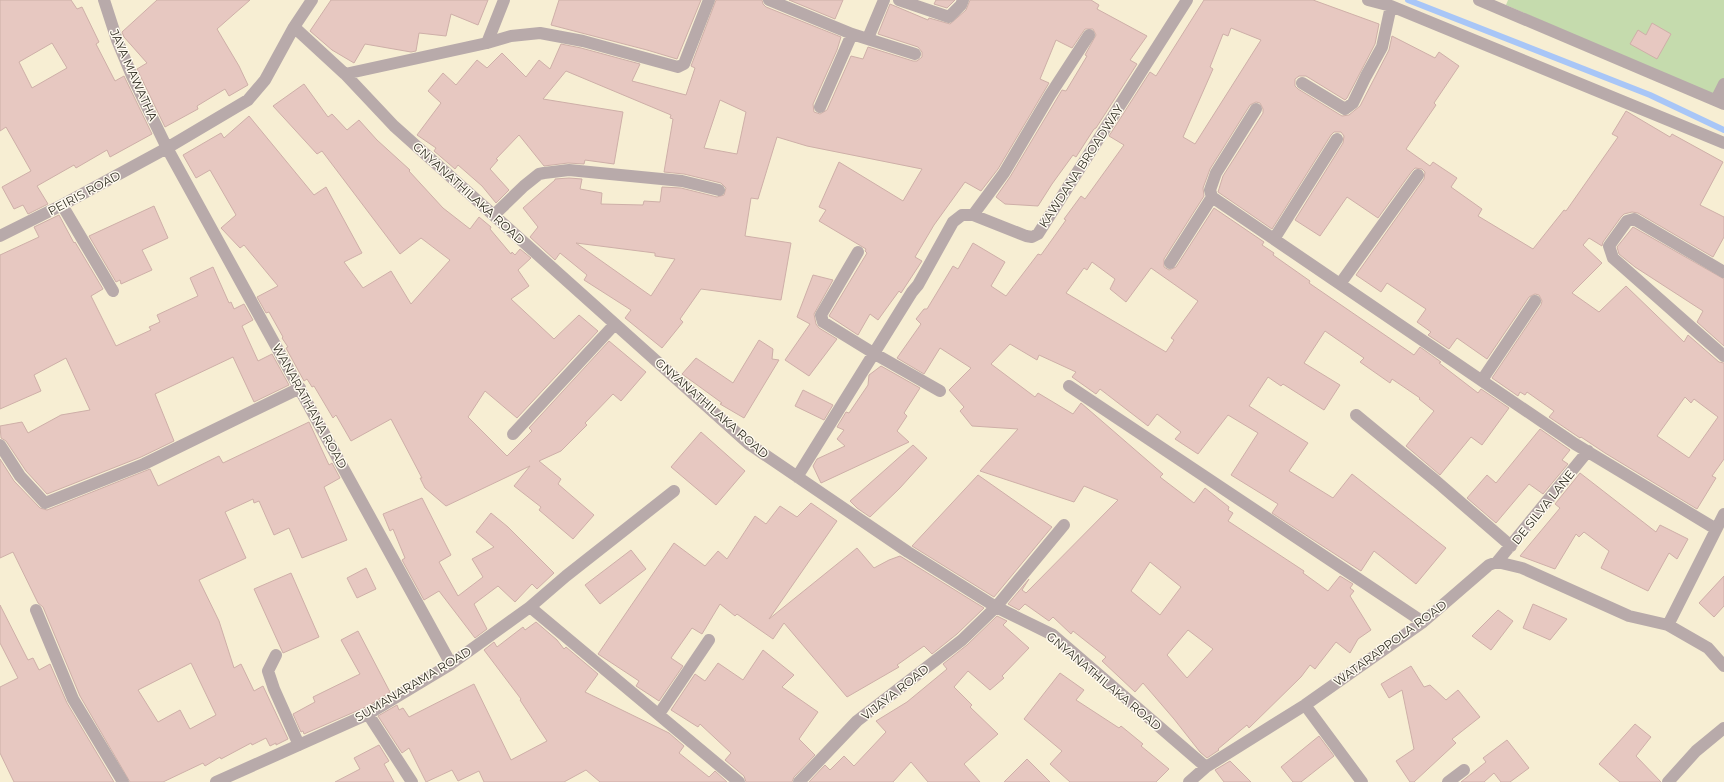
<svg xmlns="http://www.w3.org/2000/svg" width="1724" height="782" font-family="Montserrat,sans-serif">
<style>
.green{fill:#c5dbad}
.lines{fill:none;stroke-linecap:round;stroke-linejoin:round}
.stream{stroke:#a8c6f7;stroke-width:6}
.building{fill:#e7c8c1;stroke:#ceafa8;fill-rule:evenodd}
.minor{stroke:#b8aaaa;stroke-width:12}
.labels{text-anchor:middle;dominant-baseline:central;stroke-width:3;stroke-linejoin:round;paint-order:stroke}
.street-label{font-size:12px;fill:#312e23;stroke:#fffbf0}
</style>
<rect width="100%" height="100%" fill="#f7eed3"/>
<path class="green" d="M1508,0H1724V101L1506,5Z"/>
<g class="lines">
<path class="stream" d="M1408,0L1650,95L1724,130"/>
</g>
<path class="building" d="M0,0H71L77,9L82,7L99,42L96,44L115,81L124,76L152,134L110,157L107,150L76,168L74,165L37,186L48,204L28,214L23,205L14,209L2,187L31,171L6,127L0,131ZM52,43L67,68L32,88L19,62Z
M157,0H250L217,29L239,66L248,85L229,96L225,89L197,106L198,109L165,127L137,69L147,63L124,37L122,32Z
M331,0H488L478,25L451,14L446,36L419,33L416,51L411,52L365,44L354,63L332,50L310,31Z
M559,0H701L677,59L647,50L551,25Z
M716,0H762L763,4L766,7L841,37L837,50L813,104L814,112L820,114L827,110L851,56L863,59L868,47L913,61H917L922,57V52L918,47L878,34L890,4L928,20L929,18L950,24L966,10L970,0H1091L1099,5L1097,9L1147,36L1130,60L1137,64L1096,128L1094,129L1076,157L1073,155L1052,184L1038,206L1005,204L996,197L1010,177L1062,90L1066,91L1087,56L1085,55L1096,35L1093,29H1085L1072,48L1056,40L1040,79L1049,83L998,169L981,191L965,182L934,225L915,257L922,261L901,293L899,291L878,320L870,314L858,335L829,316L867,253L865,251L866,249L819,221L826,210L819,207L839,162L903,201L922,169L807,146L777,137L758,199L751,198L745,236L791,243L781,300L701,289L680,319L683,322L662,348L625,318L631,310L584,280L587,275L560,253L555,260L530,237L538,227L523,208L555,180V179L569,178L582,179L580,189L602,193L601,204L643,205L644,201L660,202L662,187L681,188L717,197L724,195L726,188L721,183L684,174L664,172L673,119L670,118L671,115L566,71L543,99L623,112L614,164L585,160L584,164L568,163L544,166L519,135L496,159L498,160L490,169L509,190L496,203L482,186L458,165L455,169L434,151L436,148L417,135L441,103L428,91L443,73L456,85L477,60L487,68L502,53L526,77L539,60L550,69L561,44L581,48L640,64L632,81L686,95L695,68L691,66ZM720,100L746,112L737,154L704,148ZM576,243L655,253V256L675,259L651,296Z
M789,0H843L835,19Z
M936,0H955L947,8L934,4Z
M1204,0H1313L1379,24L1375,44L1347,98L1345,100L1306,76H1299L1295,79V86L1298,89L1342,116L1349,115L1360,106L1389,50L1392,36L1435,58L1439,52L1459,66L1434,103L1436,105L1406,149L1430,166L1433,162L1457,178L1451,187L1482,209L1478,216L1533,249L1564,210L1566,211L1618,137L1612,134L1626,111L1670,137L1672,134L1723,162L1700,205L1724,217V237L1713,257L1638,213L1632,212L1624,214L1621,217L1603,242L1602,246L1589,238L1583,245L1602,263L1572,293L1599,312L1626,286L1684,342L1688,335L1719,362L1724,363V459L1712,476L1716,478L1697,509L1605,453L1581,437L1580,438L1549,417L1554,411L1527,392L1525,395L1520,392L1518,396L1492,378L1541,305L1542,301L1539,295L1535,294L1529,297L1487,359L1457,338L1449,349L1428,335L1431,332L1417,322L1426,309L1387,283L1381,292L1356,275L1424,179L1425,172L1422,169L1415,168L1412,171L1378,218L1347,197L1320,236L1295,220L1343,143L1344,136L1341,132H1334L1331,135L1272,229L1218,192L1223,176L1263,113V109L1260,103L1256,102L1250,105L1210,169L1203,188L1204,196L1164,259V267L1169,270L1176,267L1214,208L1264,242L1262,245L1274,253L1273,255L1310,281L1309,283L1414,355L1420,347L1441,362L1439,363L1478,393L1481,389L1509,408L1482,445L1471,437L1440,475L1406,446L1434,411L1419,399L1420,398L1392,379L1390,383L1360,362L1364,358L1325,331L1304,363L1340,385L1324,410L1283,384L1281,386L1268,377L1249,406L1308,443L1289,471L1333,498L1352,474L1446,548L1416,584L1374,551L1361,571L1272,513L1278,504L1231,475L1258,433L1228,415L1198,454L1175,439L1181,432L1157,414L1148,426L1100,389L1096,394L1072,377L1076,372L1039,355L1037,360L1010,344L991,364L1035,397L1038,393L1073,414L1081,403L1163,474L1160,477L1194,503L1205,488L1229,507L1228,510L1233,513L1228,521L1304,571L1303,573L1328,591L1340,576L1353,584L1350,588L1354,591L1350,596L1371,630L1358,639L1350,653L1336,642L1315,669L1310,665L1301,677L1249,728L1247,725L1218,749L1219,750L1207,758L1200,752L1174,719L1143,683L1135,692L1102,661L1106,657L1073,631L1071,634L1053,617L1049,621L1025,604L1019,610L1008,604L1029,579L1022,590L1026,593L1118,500L1084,486L1074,502L980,471L1018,429L972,426L960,411L964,407L949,390L971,368L940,348L924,374L897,358L921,324L916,319L924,309H927L953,266L958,269L973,243L1005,262L991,286L1006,296L1038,254L1041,255L1066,220L1064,219L1081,196L1085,199L1124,145L1109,136L1150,72L1156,76ZM1231,28L1261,40L1195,144L1183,137L1213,69L1210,67L1223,34L1228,36ZM1092,262L1115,279L1110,289L1126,302L1151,268L1198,301L1171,338L1174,340L1166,352L1066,293L1084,268L1087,270ZM1685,397L1691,403L1694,399L1718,417L1689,458L1657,436ZM1150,562L1181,587L1160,615L1131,591ZM1188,630L1213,649L1187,678L1167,655Z
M1652,23L1671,34L1657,59L1630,44L1638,30L1646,35Z
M304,84L328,117L332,114L347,130L359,120L377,140L410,170L409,171L443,208L470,229L479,217L491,227L490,229L511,254L512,252L515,255L520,249L531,258L518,270L529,286L511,299L554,339L579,315L598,331L517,418L485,391L468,417L507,456L532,431L529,428L609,341L646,372L621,401L613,394L585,423L587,425L561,451L539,461L561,479L558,484L594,515L573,539L539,510L541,507L514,486L530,466L446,506L425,488L420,478H422L391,419L351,441L336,415L333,418L314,386L312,387L307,379L304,381L286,348L288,347L282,338L283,337L269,312L266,313L257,297L278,286L244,245L240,248L221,228L236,215L210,170L196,178L183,155L221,133L224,138L249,116L314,195L326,187L362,253L344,262L363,288L391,271L411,304L450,260L421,238L400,254L322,151L317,154L273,106Z
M154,206L168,238L142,250L152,270L121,284L120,280L116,282L89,236Z
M59,215L74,243L75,242L103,289L91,296L116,346L151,330L149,327L160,322L157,315L198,296L190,278L213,267L229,303L231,302L234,309L244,304L253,320L242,326L258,361L272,354L289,385L254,402L233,357L155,394L174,441L141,457L47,494L26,471L6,441L1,438L0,426L22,422L28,433L61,415L90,410L66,358L34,375L41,391L0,409V255L39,237L34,227Z
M1633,227L1724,279V346L1697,322L1703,311L1635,267L1619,254L1617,247Z
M813,275L833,280L814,314L816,324L819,328L837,339L809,376L785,360L810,324L797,317Z
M759,340L773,349L772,359L779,360L744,418L720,404L722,403L682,374L696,358L733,383Z
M881,366L920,388L904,413L907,416L897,431L909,442L821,483L813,466L817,459L845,446L837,439L844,430L837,427L846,412L849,413L868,385L869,375Z
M803,390L833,405L824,420L795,406Z
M309,422L329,465L332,463L340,478L324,487L347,540L302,558L289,528L274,535L259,501L254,503L253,499L225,512L246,558L199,580L219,621L234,668L241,664L254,691L263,686L288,739L276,745V743L270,746L266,738L252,745L251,743L221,759L220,757L205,766L203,763L163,782H130L80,696L43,607L38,603L13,552L0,558V459L14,481L40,508L47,510L150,469L158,486L219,456L223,463ZM191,663L216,715L190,729L180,710L158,722L138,690Z
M1540,429L1570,450L1562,460L1568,464L1543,494L1529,484L1496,523L1467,498L1487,475L1496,483Z
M701,432L745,471L716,505L671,467Z
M913,445L927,458L900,488L870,517L857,508L850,501Z
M1580,473L1656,532L1660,525L1688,539L1677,559L1669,553L1648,591L1601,568L1609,551L1584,532L1579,537L1576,534L1555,569L1520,556L1560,508L1555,504Z
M978,475L1052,527L994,597L912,546Z
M422,498L451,555L439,562L458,596L483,577L472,559L494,547L476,532L491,513L508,527L554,573L537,589L532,584L515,602L498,586L474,604L487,629L475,638L439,591L424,600L402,560L405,558L393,529L390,531L383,514Z
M811,503L837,521L769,619L857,548L874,568L889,560L900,556L984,608L957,634L932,654L924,646L897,665L899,667L847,697L784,623L773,639L737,614L735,616L720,604L702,634L692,628L671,658L683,666L659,701L636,686L639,681L598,654L674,543L705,566L718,551L727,559L755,516L766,524L780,506L797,517Z
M631,550L646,569L600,604L585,585Z
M366,568L376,589L357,598L347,578Z
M291,573L319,637L283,653L254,589Z
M1724,576V606L1714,617L1699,603Z
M1533,604L1567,619L1550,640L1523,628Z
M0,605L28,660L33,658L39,670L50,664L67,703L114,782H14L0,753V687L18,678L0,643Z
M1498,610L1513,621L1491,650L1472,636Z
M997,616L1007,621L1003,625L1029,648L1002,676L1004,678L990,690L968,671L954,687L972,705L970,707L998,734L964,764L980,782H928L911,762L893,782H809L825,765L830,770L844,756L854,766L886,732L876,721L907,702L947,669L943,664L967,645Z
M536,622L557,640L564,649L566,647L598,674L585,692L669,733L684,746L679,753L709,777L715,771L727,782H600L586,770L564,782H484L479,771L458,781L452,770L426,782L409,748L402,753L378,716L397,705L399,710L403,708L409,717L474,684L511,760L547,741L520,700L521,699L484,650L494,642L497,647L523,627L525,630Z
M358,631L390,692L368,706L304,734L303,731L301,732L293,714L315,702L313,697L360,674L341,640Z
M763,650L794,675L782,687L818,712L799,739L815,755L794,777L792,782H746L744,776L725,760L731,753L700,724L698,727L671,710L695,674L705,681L718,663L743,680Z
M1411,666L1424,687L1430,685L1446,700L1458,690L1480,717L1452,739L1456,743L1414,782H1410L1396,761L1414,749L1402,690L1389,698L1381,684Z
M1060,673L1084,690L1076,700L1119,728L1121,726L1143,744L1141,746L1169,769L1156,782H1070L1050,764L1062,751L1024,719Z
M1635,724L1651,737L1636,756L1661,782H1620L1599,764Z
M1319,736L1334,756L1301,782H1293L1281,767Z
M1507,740L1529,768L1510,782H1501L1494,773L1484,782H1461L1486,762L1483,758Z
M379,745L389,761L384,764L394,782H335L360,769L354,758Z
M1027,759L1050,782H1004Z
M1230,761L1251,782H1224L1215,770Z"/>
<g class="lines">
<path class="minor" d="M104,0L117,40L132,76L167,148L451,664
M769,0L852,34L915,54
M899,0L949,17L961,5L963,0
M1368,0L1391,6L1724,143
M1479,0L1724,104
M294,27L345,74L394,126L749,444L908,552L996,607L1053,635L1206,767
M868,38L884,0
M487,43L504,0
M345,74L487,43L511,36L540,33L583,41L678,67L684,64L709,0
M1302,83L1345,109L1353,103L1366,76L1382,47L1391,6
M1716,100L1724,84
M820,107L852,34
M1256,109L1216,173L1210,190L1212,197L1575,444L1716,529
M62,205L113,291
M494,215L524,186L539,174L544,173L569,170L682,181L719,190
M973,215L1004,173L1050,95L1089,35
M0,236L62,205L167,148L248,100L265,80L294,27L312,0
M1274,239L1337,139
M858,252L821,315L823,322L875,354L940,391
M1170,263L1212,197
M1724,272L1634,219L1627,221L1609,246L1613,258L1724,356
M1340,284L1418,175
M1482,380L1535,301
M1069,386L1423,622
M1356,415L1436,481L1511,546
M513,434L615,324
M0,445L20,476L45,503L144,464L300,388
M797,477L912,292L918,285L953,222L962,215H973L1026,236L1032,237L1038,234L1187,0
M1497,562L1588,451
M530,607L566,576L674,491
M36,610L73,699L123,782
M1668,625L1724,514
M276,655L268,671L274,689L299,745
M1305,705L1362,782
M368,714L412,782
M659,714L709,640
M216,782L368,714L451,664L530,607L739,782
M799,782L857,721L962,640L996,607L1064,525
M1189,782L1206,767L1305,705L1423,622L1489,565L1497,562L1522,568L1629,616L1668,625L1708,648L1724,666
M1448,782L1464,770
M1668,782L1696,751L1724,728"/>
</g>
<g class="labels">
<g class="street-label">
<text transform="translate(134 75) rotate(66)">JAYA MAWATHA</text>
<text transform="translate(1081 166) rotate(-57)">KAWDANA BROADWAY</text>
<text transform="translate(84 193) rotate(-28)">PEIRIS ROAD</text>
<text transform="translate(469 193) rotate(42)">GNYANATHILAKA ROAD</text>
<text transform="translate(310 406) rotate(61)">WANARATHANA ROAD</text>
<text transform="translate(712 408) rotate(41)">GNYANATHILAKA ROAD</text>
<text transform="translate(1543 507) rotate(-51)">DE SILVA LANE</text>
<text transform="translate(1390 643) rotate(-36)">WATARAPPOLA ROAD</text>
<text transform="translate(1104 681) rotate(40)">GNYANATHILAKA ROAD</text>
<text transform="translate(413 684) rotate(-31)">SUMANARAMA ROAD</text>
<text transform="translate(895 692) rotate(-38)">VIJAYA ROAD</text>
</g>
</g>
</svg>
